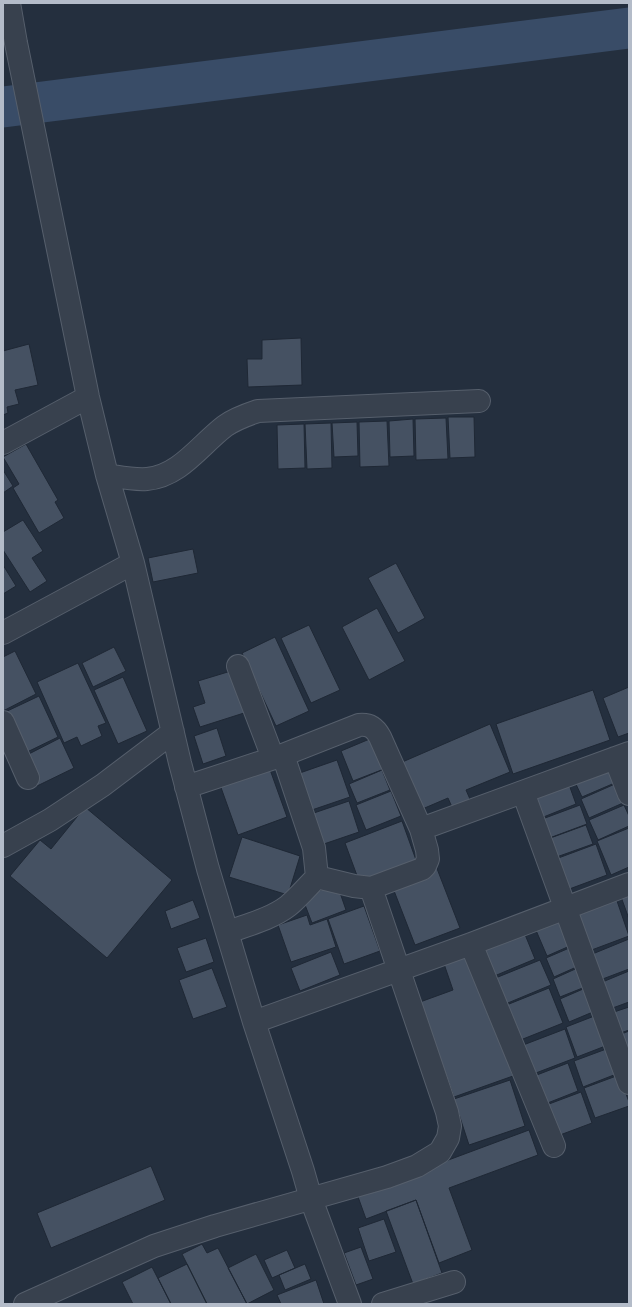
<svg xmlns="http://www.w3.org/2000/svg" width="632" height="1307" font-family="Barlow,sans-serif">
<style>
.lines{fill:none;stroke-linecap:round;stroke-linejoin:round}
.river{stroke:#394c67;stroke-width:41}
.building{fill:#455162;stroke:#1f2835}
.minor-casing{stroke:#565f6c;stroke-width:24}
.minor{stroke:#38414e;stroke-width:22}
</style>
<rect width="100%" height="100%" fill="#242f3e"/>
<g class="lines">
<path class="river" d="M3,107L629,28"/>
</g>
<path class="building" d="M301,338L302,385L248,387L247,359H262V340Z
M29,344L38,385L15,390L19,404L7,407L8,413L3,415V351Z
M448,417H474L475,457L450,458Z
M446,418L448,459L416,460L415,419Z
M413,419L414,456L390,457L389,421Z
M387,421L389,466L360,467L359,422Z
M357,422L358,456L334,457L332,423Z
M331,423L332,468L307,469L305,424Z
M304,424L305,468L278,469L277,425Z
M26,444L58,500L55,502L64,518L39,533L13,488L19,484L3,457Z
M3,470L13,486L3,493Z
M23,520L43,551L32,558L47,581L30,592L3,550V532Z
M193,549L198,573L153,582L148,558Z
M396,563L425,618L398,633L368,578Z
M3,565L16,586L3,594Z
M377,608L405,661L369,680L342,627Z
M309,625L340,690L311,703L281,638Z
M275,637L309,711L276,726L242,653Z
M114,647L126,671L93,687L82,663Z
M15,651L36,694L3,711V657Z
M78,663L106,723L98,726L102,736L81,746L77,737L64,743L37,682Z
M231,671L244,713L200,727L193,707L205,703L198,681Z
M123,677L147,731L118,744L94,690Z
M629,687V733L618,737L603,698Z
M593,690L610,740L513,774L496,724Z
M39,696L58,737L21,755L3,713Z
M490,724L510,772L466,790L473,806L455,814L448,798L420,810L400,763Z
M217,728L226,756L203,764L194,736Z
M60,738L74,768L37,786L23,757Z
M372,738L384,769L353,781L341,751Z
M337,760L350,797L306,812L294,775Z
M608,763L617,782L582,797L573,778Z
M268,764L287,817L238,835L219,782Z
M382,770L390,790L357,803L349,784Z
M567,779L576,804L536,820L527,795Z
M615,784L623,803L589,818L581,799Z
M391,791L401,816L366,830L356,805Z
M349,801L359,832L318,846L308,815Z
M580,805L587,824L544,840L537,821Z
M624,805L629,816V826L598,840L589,820Z
M85,807L172,880L107,958L10,876L40,840L51,849Z
M402,821L416,860L359,881L345,843Z
M586,825L593,844L551,859L545,840Z
M629,828V867L611,875L597,841Z
M242,837L300,856L288,895L229,877Z
M596,844L607,875L564,891L553,860Z
M436,866L460,928L415,945L391,883Z
M337,884L346,910L312,923L302,897Z
M629,891V919L620,894Z
M616,898L629,936L589,951L575,913Z
M193,900L200,918L171,929L165,911Z
M364,906L380,951L344,964L328,919Z
M307,915L310,925L327,919L336,947L291,962L278,925Z
M560,918L572,945L547,956L535,928Z
M524,932L535,959L492,977L482,949Z
M206,938L214,962L186,972L177,948Z
M629,939V969L600,980L590,955Z
M574,946L581,965L554,977L546,958Z
M331,952L340,975L300,991L291,968Z
M469,952L513,1076L454,1097L420,1002L453,990L443,961Z
M540,960L551,985L503,1005L493,979Z
M582,966L590,985L560,997L553,979Z
M212,968L227,1007L193,1019L179,980Z
M629,971V1002L610,1009L600,983Z
M590,986L600,1009L569,1022L560,999Z
M549,988L563,1023L518,1041L504,1006Z
M629,1007V1030L618,1034L611,1013Z
M597,1015L608,1045L577,1057L566,1027Z
M565,1029L575,1058L528,1076L518,1047Z
M629,1031V1056L619,1035Z
M609,1048L619,1073L583,1087L574,1061Z
M568,1063L578,1091L540,1106L529,1078Z
M619,1075L629,1102V1106L595,1118L584,1088Z
M510,1080L525,1126L469,1145L454,1099Z
M581,1092L592,1123L552,1138L541,1107Z
M529,1130L538,1155L449,1188L472,1250L439,1263L416,1200L366,1219L357,1194Z
M151,1166L165,1200L51,1248L37,1213Z
M416,1200L442,1273L413,1284L386,1211Z
M384,1219L396,1252L369,1261L358,1228Z
M202,1244L207,1253L218,1248L247,1304H207L182,1254Z
M361,1247L373,1279L356,1285L344,1253Z
M287,1250L295,1268L272,1278L264,1260Z
M256,1254L274,1290L247,1304L228,1268Z
M187,1264L207,1304H171L158,1278Z
M305,1264L311,1279L285,1290L279,1275Z
M152,1267L171,1304H133L122,1282Z
M316,1280L324,1304H281L277,1295Z"/>
<g class="lines">
<g class="minor-casing">
<path id="minor" d="M9,3L16,43L88,397L107,475L133,563L180,763L208,869L254,1022L303,1171L311,1199L350,1304
M3,443L88,397
M107,475C120,477 133,480 147,479C180,476 200,445 225,426C235,419 246,415 258,411L479,401
M3,633L133,563
M238,666L273,758
M3,722L28,778
M283,755L314,848L317,877
M615,758L629,794
M186,787L283,755L359,725C370,724 375,728 380,737L421,829L427,850L428,859L425,866L422,869L371,888L354,886L317,877C307,887 298,898 288,906C271,919 247,925 228,932
M523,792L629,1083
M421,829L629,753
M3,846L50,820L103,785L173,732
M471,944L554,1146
M254,1022L471,944L629,884
M25,1304L154,1246L215,1226L387,1177L417,1166L440,1152L448,1138L450,1126L447,1112L371,888
M383,1304L454,1282"/>
</g>
<use href="#minor" class="minor"/>
</g>
<rect width="632" height="1307" fill="none" stroke="#b4bcc9" stroke-width="8"/>
</svg>
